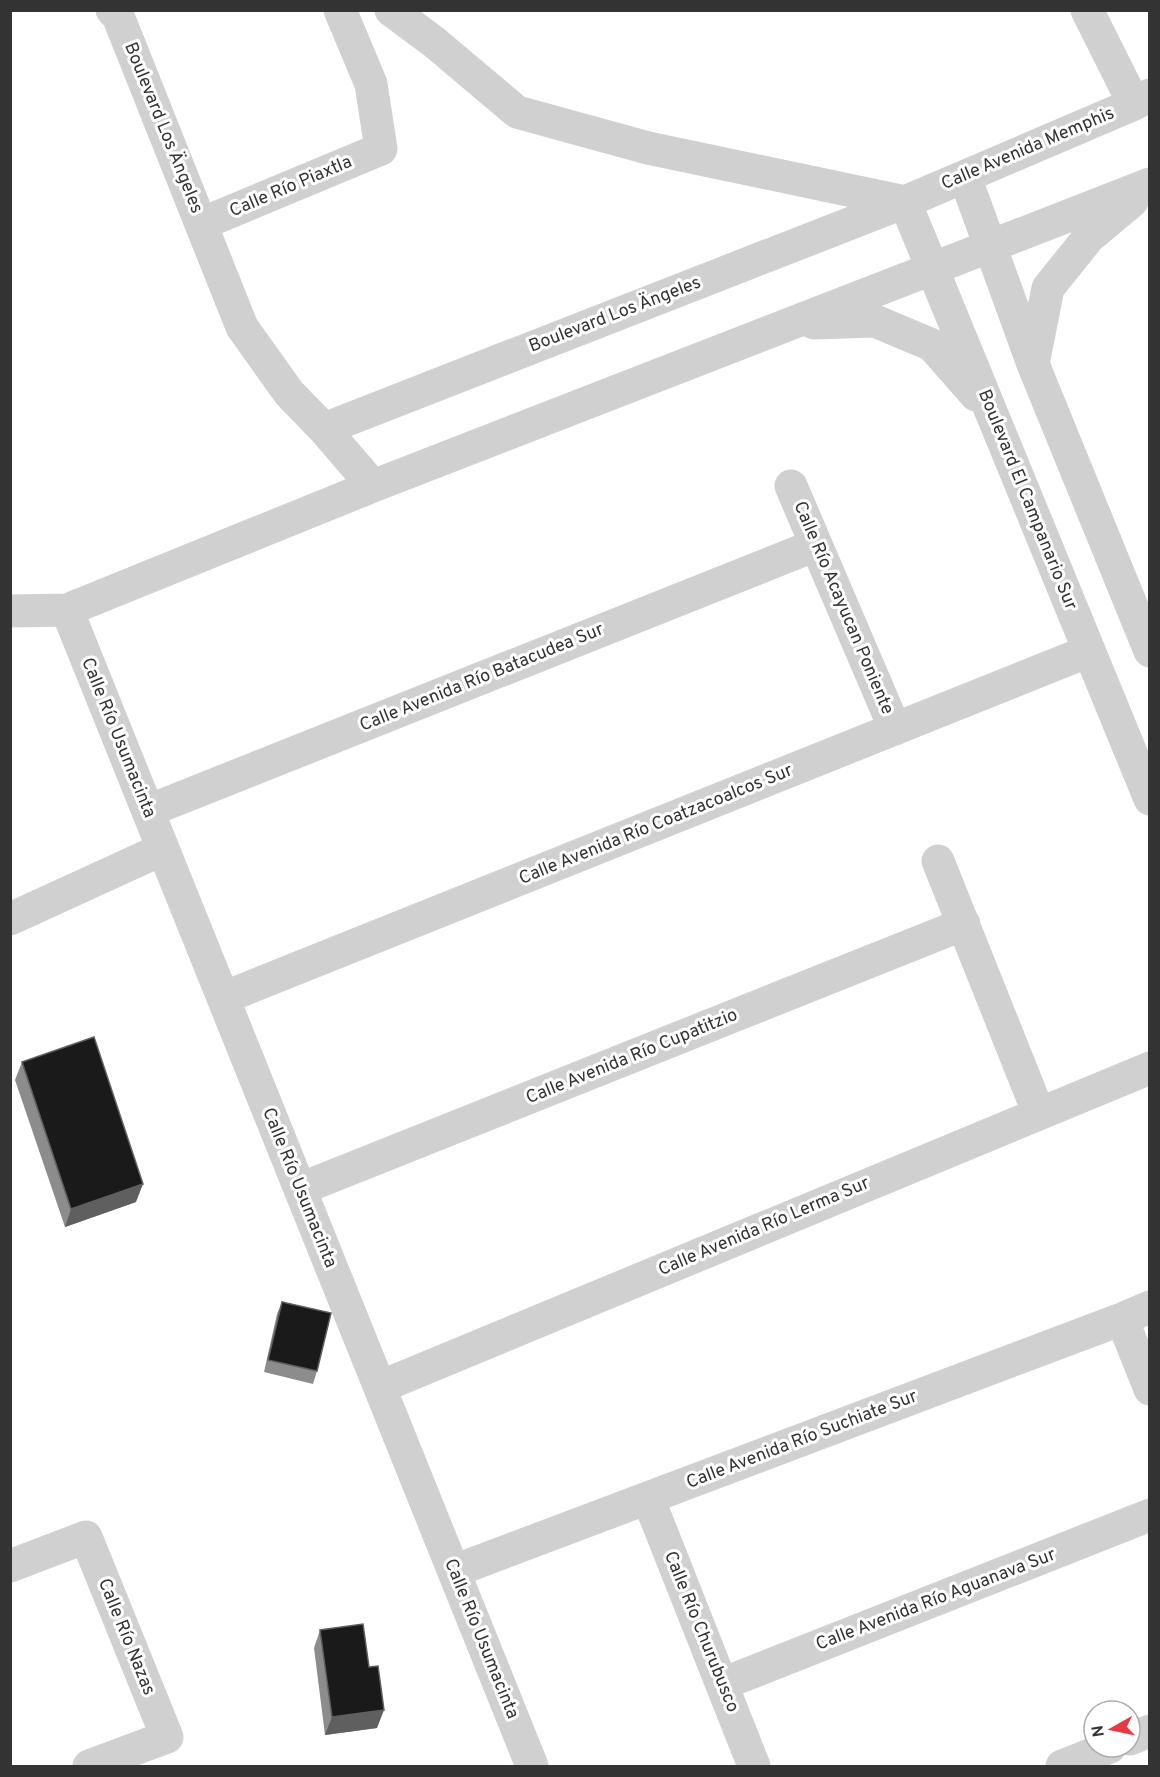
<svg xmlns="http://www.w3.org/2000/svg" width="1160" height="1777" font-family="Overpass,sans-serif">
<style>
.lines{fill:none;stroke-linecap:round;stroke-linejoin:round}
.minor{stroke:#d0d0d0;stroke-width:33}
.wall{fill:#8c8c8c}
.shaded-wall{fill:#5f5f5f}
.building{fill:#1a1a1a;stroke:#5f5f5f;stroke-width:1.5}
.labels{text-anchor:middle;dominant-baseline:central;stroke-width:6;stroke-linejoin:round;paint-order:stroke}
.street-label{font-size:18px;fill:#333;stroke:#fff}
</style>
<rect width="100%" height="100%" fill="#fff"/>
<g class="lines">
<path class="minor" d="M112,10L118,16L242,327L289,393L324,429L373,486
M391,10L434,42L517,112L648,148L905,202
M1087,10L1134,104
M965,177L1033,364L1150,651
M905,202L1150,799
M201,224L381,149L371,84L340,10
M814,323L875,321L932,345L976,395
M1033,364L1048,288L1089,237L1132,201
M324,429L905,202L1134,104L1150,95
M791,486L895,729
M67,610L532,1766
M10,611L67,610L373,486L1150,184
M148,811L816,545
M938,861L1039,1114
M10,919L163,849
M223,998L1089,651
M300,1189L964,924
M1122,1319L1150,1389
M380,1387L1150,1068
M648,1498L754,1766
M10,1566L86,1537L167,1737L89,1766
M454,1571L1122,1319L1150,1307
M722,1684L1150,1515
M1130,1739L1150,1731
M1062,1766L1110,1747"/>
</g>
<path class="wall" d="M22,1062L136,1202L65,1227L15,1080Z
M282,1302L317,1371L313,1384L264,1372L277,1314Z
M320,1630L377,1728L325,1735L314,1648Z"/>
<path class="shaded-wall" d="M143,1184L136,1202L65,1227L71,1209Z
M384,1710L377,1728L325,1735L332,1717Z"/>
<path class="building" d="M94,1037L143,1184L71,1209L22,1062Z
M282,1302L331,1313L317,1371L268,1360Z
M363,1624L369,1667L378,1666L384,1710L332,1717L320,1630Z"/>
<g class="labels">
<g class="street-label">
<text transform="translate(163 128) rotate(68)">Boulevard Los Ängeles</text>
<text transform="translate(1028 149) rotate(-23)">Calle Avenida Memphis</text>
<text transform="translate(291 187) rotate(-23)">Calle Río Piaxtla</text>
<text transform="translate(615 315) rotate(-21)">Boulevard Los Ängeles</text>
<text transform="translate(1027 500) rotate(68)">Boulevard El Campanario Sur</text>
<text transform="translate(843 608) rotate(67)">Calle Río Acayucan Poniente</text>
<text transform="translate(482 678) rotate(-22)">Calle Avenida Río Batacudea Sur</text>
<text transform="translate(118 738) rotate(68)">Calle Río Usumacinta</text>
<text transform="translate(656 825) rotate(-22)">Calle Avenida Río Coatzacoalcos Sur</text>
<text transform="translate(632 1057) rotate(-22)">Calle Avenida Río Cupatitzio</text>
<text transform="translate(299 1188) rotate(68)">Calle Río Usumacinta</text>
<text transform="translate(764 1227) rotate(-23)">Calle Avenida Río Lerma Sur</text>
<text transform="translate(802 1440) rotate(-21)">Calle Avenida Río Suchiate Sur</text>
<text transform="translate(936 1600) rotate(-21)">Calle Avenida Río Aguanava Sur</text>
<text transform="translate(701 1632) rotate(68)">Calle Río Churubusco</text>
<text transform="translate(126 1637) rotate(68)">Calle Río Nazas</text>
<text transform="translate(481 1639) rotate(68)">Calle Río Usumacinta</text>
</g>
</g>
<rect width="1160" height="1777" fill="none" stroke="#333333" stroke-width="24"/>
<g transform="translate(1112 1729) rotate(261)"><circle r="28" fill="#ffffff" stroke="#adadad" stroke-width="1.5"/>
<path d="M0-4.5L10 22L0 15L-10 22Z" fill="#e63946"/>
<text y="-9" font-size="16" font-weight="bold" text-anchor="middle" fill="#333333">N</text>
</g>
</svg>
